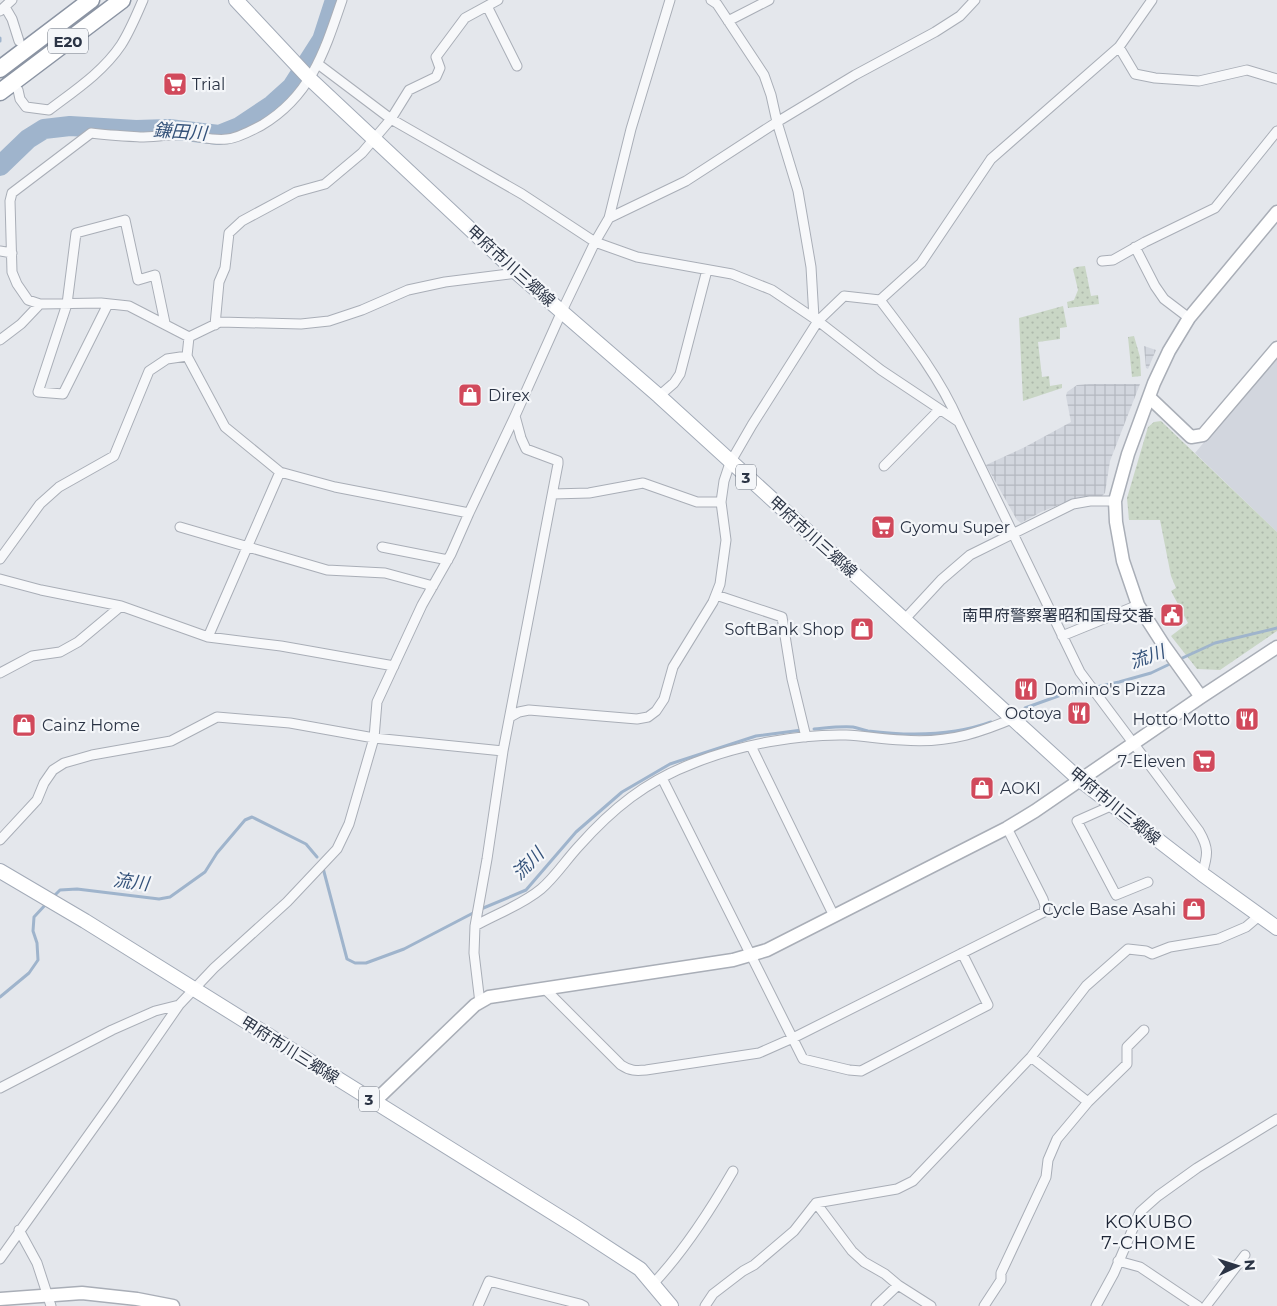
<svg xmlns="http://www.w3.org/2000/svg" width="1277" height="1306" font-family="Montserrat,'Noto Sans JP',sans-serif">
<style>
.built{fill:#d2d6de}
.industrial{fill:url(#industrial-grid)}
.green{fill:url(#green-dots)}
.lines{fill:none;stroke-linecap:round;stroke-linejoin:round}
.stream{stroke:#9fb4cc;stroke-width:3}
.river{stroke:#9fb4cc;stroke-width:20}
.street-casing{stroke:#a9aeb7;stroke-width:11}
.secondary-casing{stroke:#a9aeb7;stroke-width:15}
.primary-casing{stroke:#a3abb8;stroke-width:16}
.highway-casing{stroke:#8b94a3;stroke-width:19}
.street{stroke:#f7f8fa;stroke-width:9}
.secondary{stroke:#fff;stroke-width:12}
.primary{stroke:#fff;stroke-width:14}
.highway{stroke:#fff;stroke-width:16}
.labels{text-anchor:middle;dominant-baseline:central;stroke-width:4.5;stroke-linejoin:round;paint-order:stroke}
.shield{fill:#f4f6f9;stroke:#676e7b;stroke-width:1}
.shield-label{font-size:15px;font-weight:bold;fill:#2b3445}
.poi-label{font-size:16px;fill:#2b3445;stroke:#f4f6f9;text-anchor:start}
.street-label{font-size:16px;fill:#2b3445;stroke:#f4f6f9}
.water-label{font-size:18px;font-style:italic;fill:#34527a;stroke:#f4f6f9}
.neighbourhood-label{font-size:18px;letter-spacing:1px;fill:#1d2536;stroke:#f4f6f9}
</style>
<defs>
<pattern id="industrial-grid" width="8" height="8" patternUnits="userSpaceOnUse" patternTransform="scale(1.25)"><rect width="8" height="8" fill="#d2d6de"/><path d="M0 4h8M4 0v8" fill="none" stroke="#b4b8c0"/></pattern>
<pattern id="green-dots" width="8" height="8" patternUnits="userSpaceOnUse" patternTransform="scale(1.25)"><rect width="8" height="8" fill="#c9d6c5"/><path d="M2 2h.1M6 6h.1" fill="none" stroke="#adb8ab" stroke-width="1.8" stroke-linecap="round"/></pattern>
</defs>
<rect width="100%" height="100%" fill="#e4e7ec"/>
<path class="built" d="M1277,355V532L1195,453Z"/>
<path class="industrial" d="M1144,346L1156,350L1148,369L1146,368Z
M1089,384H1140L1110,461L1105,493L1101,497L1076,498L1041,512L1021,523L1017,520L986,465L1025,447L1071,422L1066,396L1067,392L1077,385Z"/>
<path class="green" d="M1085,266L1091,296L1098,295L1099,304L1068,308L1067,302L1074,300L1078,290L1073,269L1076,267Z
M1063,306L1067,327L1060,328V339L1038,342L1042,377L1049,376L1050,386L1062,384V388L1023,401L1019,318Z
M1134,336L1140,357L1141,376L1132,377L1128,337Z
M1161,421L1277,532V631L1220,670L1197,669L1171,636L1188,623L1171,591L1176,588L1171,576L1160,520H1129L1127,498L1148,427L1154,422Z"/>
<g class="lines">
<path class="stream" d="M0,38V41
M1178,660L1215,643L1277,628
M1025,708L1061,695L1119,682L1151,673L1172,663
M814,729C826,728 840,726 853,727C858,728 863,730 868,731C908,736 953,736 991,722
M323,868L347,959L355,963H366L404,949L475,912
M53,897L60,890L77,889L159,899L170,897L205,872L217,853L245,820L252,817L306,844L317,857
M481,909L526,890L576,832L622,792L670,764L756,736L802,730
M0,997L29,973L38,960L37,943L33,931L34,917L47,903"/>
<path class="river" d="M0,166L28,139L44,129L70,126L136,130L169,129L219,135L239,127L272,105L292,87L322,40L335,0"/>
<g class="street-casing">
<path id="street" d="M711,0L717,4L764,75L771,95L777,122L798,191L811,267L814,318
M487,6L517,66
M5,7L12,19L19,41
M0,11L12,0
M728,21L769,0
M1119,47L1135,74L1155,78L1199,81L1247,70L1277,79
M318,64L391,119L409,90L436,77L440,68L436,57L465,18L498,0
M18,90L20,99L26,107L49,110C74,91 103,72 121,45C130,31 136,16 143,0
M609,218L686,181L777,122L855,75L935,32L960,16L975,0
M1135,247L1155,286L1164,299L1189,318
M0,251L12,253
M1102,261L1113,260L1145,242L1215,208L1277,131
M880,300C909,338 940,378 959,422
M40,304L28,300L17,284L12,272L10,201L12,193L91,133C107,135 124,136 140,137C155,137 170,134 186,135C199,136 213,141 227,139C239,138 252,130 262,125C311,96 325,50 342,0
M108,304L63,394L38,392L67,304L76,233L125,220L138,280L155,275L165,323
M215,325L219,282L225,268L229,233L242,221L296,192L325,184L362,153L391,119L522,194L595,242L637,257L732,274L772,290L818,321L881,370L959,422L1080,672L1199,831C1209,848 1208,855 1202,874
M189,337L187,356L225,427L280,472L335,487L469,513
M0,340L21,324L40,304L101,303L129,306L189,337L220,322L301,324L329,321L362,310L408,290L445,282L517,273
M659,396L674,383L680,374L707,270
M884,466L939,410
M553,494L589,493L643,483L697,502H721
M180,527L327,570L385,573L433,586
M382,547L448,560
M0,559L40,504L59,487L114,456L149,371L167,359L187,356
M0,579L41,590L121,606L208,637L281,646L394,666
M716,595L782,617L792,679L806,737
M904,620L941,580L970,555L1073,504L1090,501H1115
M1062,636L1138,605
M208,637L280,472
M0,673L32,656L60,652L78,642L121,606
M510,717L519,712L529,710L637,719L648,717L656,711L664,699L673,667L713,602L720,584L726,540L721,502L724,481L730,463L752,425L818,321L844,296L880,300L921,263L991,159L1119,47L1152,0
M751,746L834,916
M662,778L803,1059L849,1070L861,1071L988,1005L962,953
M1113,805L1077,821L1116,895L1148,882
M0,840L37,800L44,783L53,770L64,763L92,755L171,741L217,717L290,723L374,738L503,751
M475,926C496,914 522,905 541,889C555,877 566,860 579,846C612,809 646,781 694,763C739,745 797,734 846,735C864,736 883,739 902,740C950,744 983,732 1026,713
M545,989L621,1065C630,1071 636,1071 646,1070L759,1053L793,1038L1044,912L1045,906L1043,899L1007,828
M480,1003L474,953L475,926L487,859L503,751L558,464V461L526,449L521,438L515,416
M1031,1057L1088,1102
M0,1088L112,1030L155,1011L179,1005
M816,1203L852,1251L864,1262L885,1274L898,1285
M19,1230L37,1263L51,1306
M0,1259L112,1102L179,1005L214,968L287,902L337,849L349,824L374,738L377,702L422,605L451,554L469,513L515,416L562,311L595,242L609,218L631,129L670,0
M1118,1261L1140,1267L1198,1306
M653,1284C685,1250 710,1211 733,1171
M478,1306L489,1281L580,1304L584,1306
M705,1306L713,1294L743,1271L754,1265L794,1231L816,1203L897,1189L913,1181L1031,1057L1086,986L1128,949L1146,951L1152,954L1170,947L1218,939L1246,927L1259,916
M876,1306L898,1285L931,1306
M984,1306L1001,1280V1273L1046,1177L1048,1160L1057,1139L1088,1102L1127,1064V1047L1144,1030
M1096,1306L1114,1273L1140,1212L1158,1196L1197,1168L1277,1119
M1206,1306L1245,1255"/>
</g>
<g class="secondary-casing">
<path id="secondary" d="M1149,397L1191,437L1203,435L1277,348
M1201,697L1163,644L1138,605L1123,561L1116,522L1115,501L1128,454L1154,383L1169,351L1189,318L1277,212
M374,1102L475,1005L489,997L733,960L767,950L1007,828L1035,811L1201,697L1277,647
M0,1299L82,1293L137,1299L173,1306"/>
</g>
<g class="primary-casing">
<path id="primary" d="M236,0L310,79L517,273L659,396L1080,780L1202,874L1277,928
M0,871L85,921L574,1226L640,1269L671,1306"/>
</g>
<g class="highway-casing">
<path id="highway" d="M0,69L91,0
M0,92L122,0"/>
</g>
<use href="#street" class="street"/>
<use href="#secondary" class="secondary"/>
<use href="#primary" class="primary"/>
<use href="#highway" class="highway"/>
</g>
<defs>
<g id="supermarket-square" transform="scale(1.25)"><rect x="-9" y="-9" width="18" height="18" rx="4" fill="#d1495b" stroke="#f4f6f9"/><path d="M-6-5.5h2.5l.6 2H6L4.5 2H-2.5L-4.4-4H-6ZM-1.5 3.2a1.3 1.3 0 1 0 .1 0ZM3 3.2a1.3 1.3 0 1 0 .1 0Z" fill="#fff"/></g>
<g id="shop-square" transform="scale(1.25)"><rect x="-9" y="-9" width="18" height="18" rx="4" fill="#d1495b" stroke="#f4f6f9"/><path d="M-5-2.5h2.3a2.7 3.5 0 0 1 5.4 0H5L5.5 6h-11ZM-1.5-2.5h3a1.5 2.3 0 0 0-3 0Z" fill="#fff"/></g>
<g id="civic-square" transform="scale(1.25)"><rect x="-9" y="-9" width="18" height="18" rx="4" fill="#d1495b" stroke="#f4f6f9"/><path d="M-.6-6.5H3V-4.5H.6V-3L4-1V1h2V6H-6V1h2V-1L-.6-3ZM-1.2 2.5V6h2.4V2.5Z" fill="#fff"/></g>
<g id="restaurant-square" transform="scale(1.25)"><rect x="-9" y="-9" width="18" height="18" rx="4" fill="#d1495b" stroke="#f4f6f9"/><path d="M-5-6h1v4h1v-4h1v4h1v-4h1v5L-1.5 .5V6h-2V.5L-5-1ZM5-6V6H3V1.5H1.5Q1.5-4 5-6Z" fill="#fff"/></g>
</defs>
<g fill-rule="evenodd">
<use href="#supermarket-square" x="175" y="84"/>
<use href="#shop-square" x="470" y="395"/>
<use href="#supermarket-square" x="883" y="527"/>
<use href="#civic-square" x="1172" y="615"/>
<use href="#shop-square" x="862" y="629"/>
<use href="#restaurant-square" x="1026" y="689"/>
<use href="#restaurant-square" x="1079" y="713"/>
<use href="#restaurant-square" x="1247" y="719"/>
<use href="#shop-square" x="24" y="725"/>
<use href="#supermarket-square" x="1204" y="761"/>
<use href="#shop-square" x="982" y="788"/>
<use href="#shop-square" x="1194" y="909"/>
</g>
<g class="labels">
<g class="shield">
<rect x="48" y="28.5" width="40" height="25" rx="4"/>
<rect x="736" y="464.5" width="20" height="25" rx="4"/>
<rect x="359" y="1086.5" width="20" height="25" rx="4"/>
</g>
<g class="shield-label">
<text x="68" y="41">E20</text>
<text x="746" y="477">3</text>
<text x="369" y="1099">3</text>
</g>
<g class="poi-label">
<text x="192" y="84">Trial</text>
<text x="488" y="395">Direx</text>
<text x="900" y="527">Gyomu Super</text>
<text x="1154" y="615" text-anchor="end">南甲府警察署昭和国母交番</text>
<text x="844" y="629" text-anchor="end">SoftBank Shop</text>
<text x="1044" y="689">Domino's Pizza</text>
<text x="1062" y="713" text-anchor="end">Ootoya</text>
<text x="1230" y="719" text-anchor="end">Hotto Motto</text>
<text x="42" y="725">Cainz Home</text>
<text x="1186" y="761" text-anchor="end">7-Eleven</text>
<text x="1000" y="788">AOKI</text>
<text x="1176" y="909" text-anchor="end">Cycle Base Asahi</text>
</g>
<g class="street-label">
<text transform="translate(511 266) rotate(42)">甲府市川三郷線</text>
<text transform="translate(813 537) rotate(42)">甲府市川三郷線</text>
<text transform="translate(1115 806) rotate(39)">甲府市川三郷線</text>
<text transform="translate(290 1050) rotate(32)">甲府市川三郷線</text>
</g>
<g class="water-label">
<text transform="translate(180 132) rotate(4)">鎌田川</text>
<text transform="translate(1147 657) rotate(-20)">流川</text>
<text transform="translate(528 864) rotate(-46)">流川</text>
<text transform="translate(131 882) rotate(7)">流川</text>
</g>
<g class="neighbourhood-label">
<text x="1149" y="1222">KOKUBO<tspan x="1149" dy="21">7-CHOME</tspan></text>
</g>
</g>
<g transform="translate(1237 1266) rotate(86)" stroke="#f4f6f9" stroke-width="4" paint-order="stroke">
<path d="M0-4L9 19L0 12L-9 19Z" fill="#2b3445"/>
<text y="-8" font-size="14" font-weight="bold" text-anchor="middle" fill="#2b3445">N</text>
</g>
</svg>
